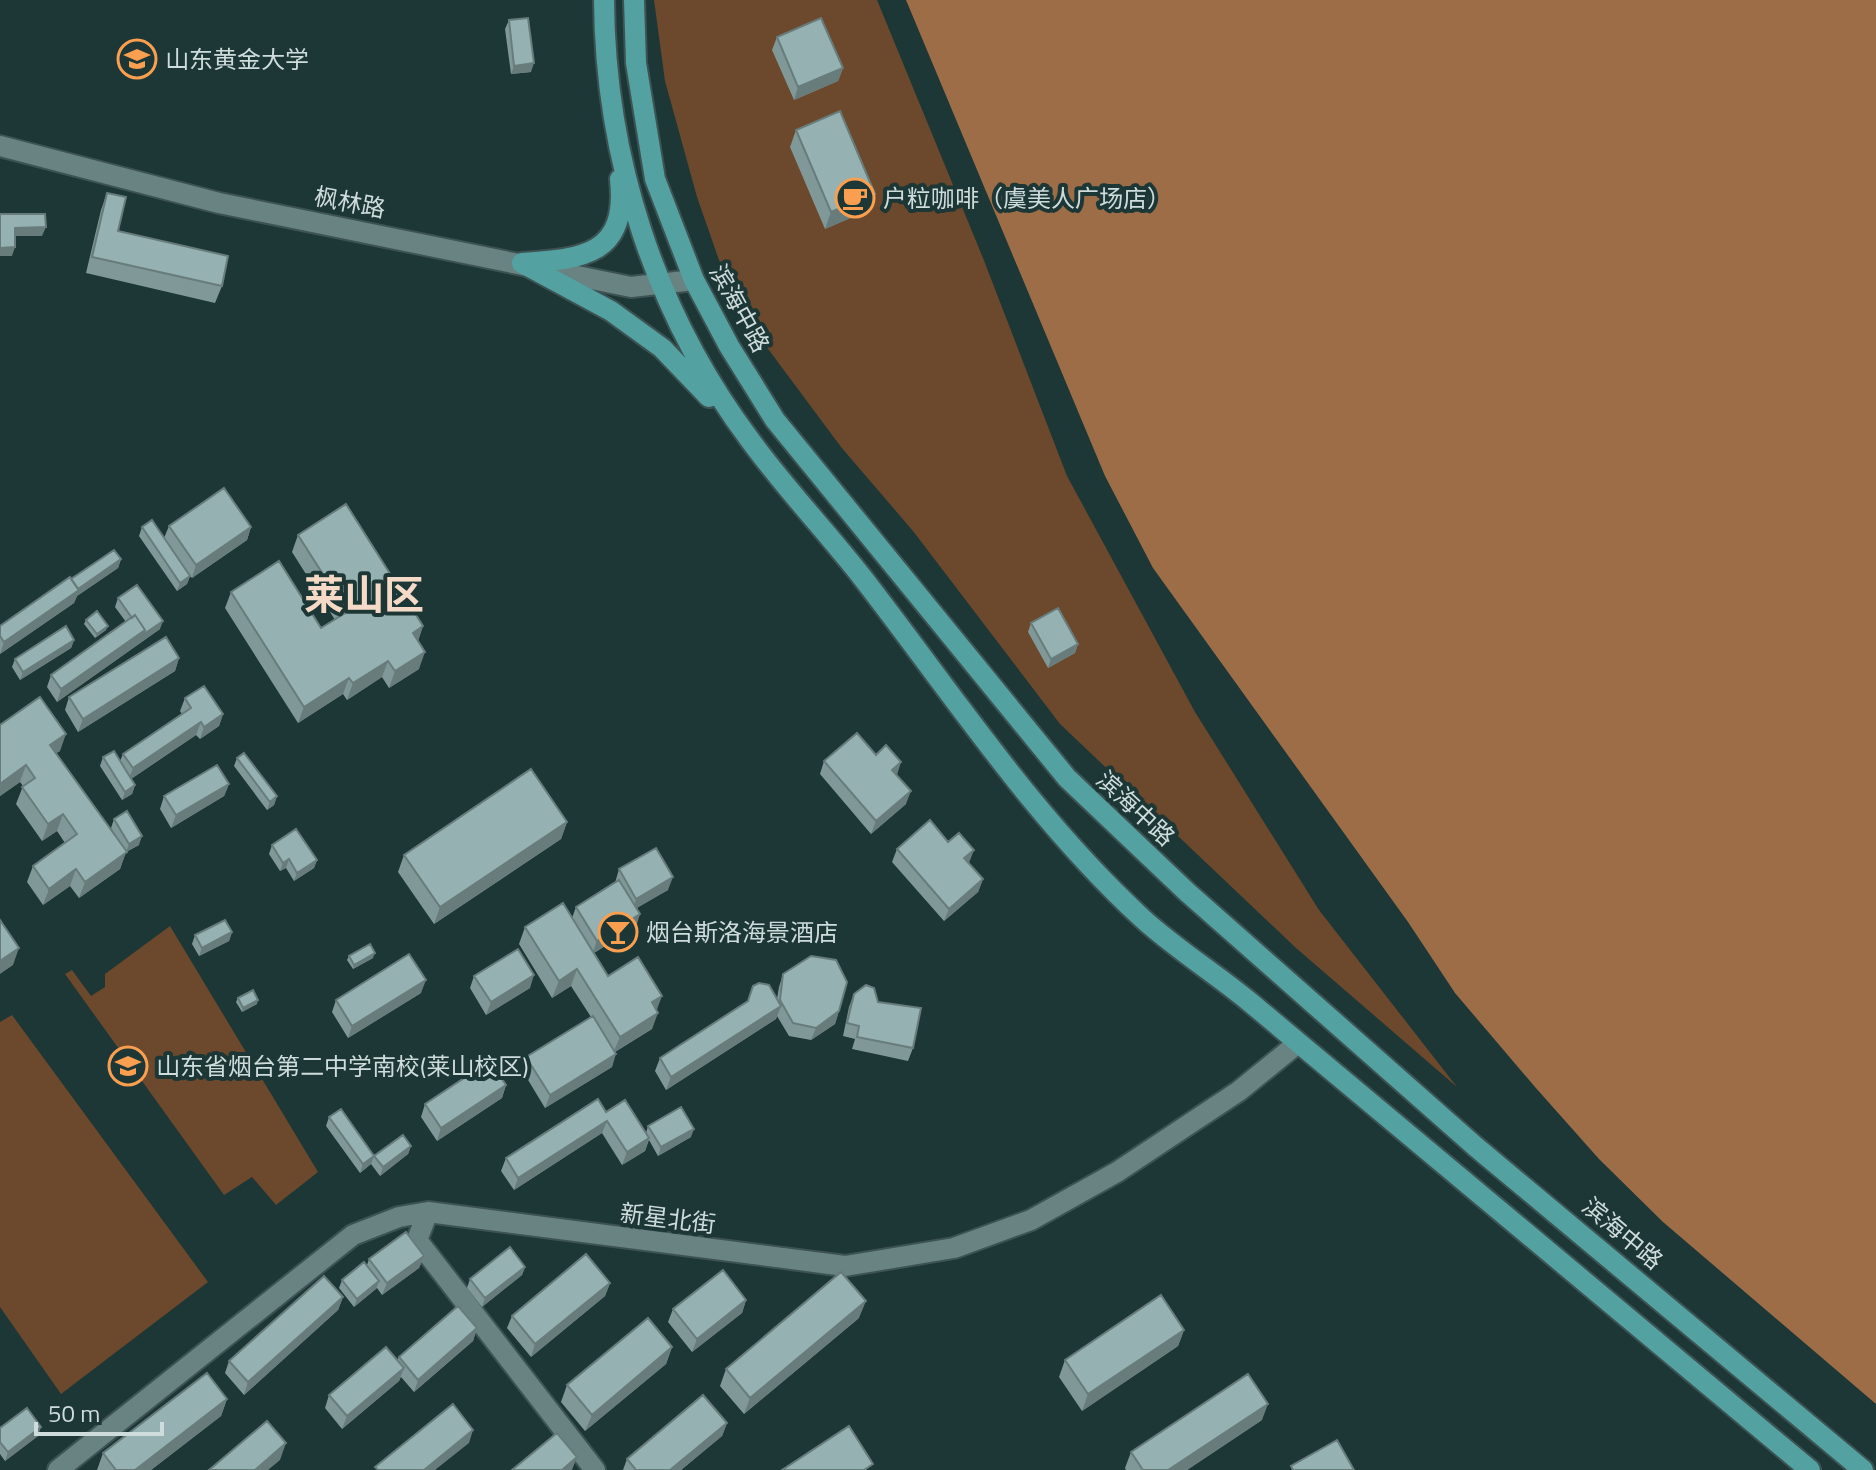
<svg xmlns="http://www.w3.org/2000/svg" width="1876" height="1470" font-family="'Titillium Web','Noto Sans SC',sans-serif">
<style>
.green{fill:#6c492c}
.water{fill:#9c6d47}
.lines{fill:none;stroke-linecap:round;stroke-linejoin:round}
.minor-casing{stroke:#3d5253;stroke-width:24}
.major-casing{stroke:#3d5253;stroke-width:24}
.minor{stroke:#688382;stroke-width:20}
.major{stroke:#53a1a1;stroke-width:20}
.wall{fill:#809898}
.shaded-wall{fill:#687c7c}
.building{fill:#95b1b1;stroke:#687c7c;stroke-width:2}
.labels{text-anchor:middle;dominant-baseline:central;stroke-width:8;stroke-linejoin:round;paint-order:stroke}
.poi-label{font-size:24px;fill:#cedcdc;stroke:#1d3636;text-anchor:start}
.street-label{font-size:24px;fill:#cedcdc;stroke:#1d3636}
.town-label{font-size:40px;font-weight:bold;fill:#f5dbc7;stroke:#1d3636}
</style>
<rect width="100%" height="100%" fill="#1d3636"/>
<path class="green" d="M654,0H877L983,258L1067,476L1195,712L1319,910L1457,1087L1296,948L1060,724L913,531L841,447L757,334L719,260L697,197L665,81Z
M170,926L318,1172L276,1205L252,1177L224,1195L65,974L72,970L91,996L105,987V974Z
M12,1015L208,1282L61,1394L0,1307V1022Z"/>
<path class="water" d="M906,0H1876V1404L1663,1222L1599,1159L1535,1087L1455,993L1408,922L1153,568L1105,476Z"/>
<g class="lines">
<g class="minor-casing">
<path id="minor" d="M0,146L219,203L631,287L694,280
M428,1212L417,1240L595,1470
M58,1470L353,1235L399,1217L428,1212L845,1266L954,1248L1031,1220L1117,1172L1239,1091L1298,1043"/>
</g>
<g class="major-casing">
<path id="major" d="M604,0C605,158 655,313 750,440C785,488 826,531 862,577C952,693 1034,819 1143,919C1176,949 1216,974 1251,1003C1438,1158 1624,1314 1810,1470
M634,0L636,63L655,179L694,280L729,346L775,420L1067,778L1187,892L1476,1147L1863,1470
M522,263L611,311L662,348L709,397
M522,263C583,259 628,255 620,179"/>
</g>
<use href="#minor" class="minor"/>
<use href="#major" class="major"/>
</g>
<path class="wall" d="M509,20L531,72L511,74L505,29Z
M777,37L843,68L838,81L794,100L772,50Z
M796,130L869,210L825,229L790,147Z
M107,193L118,231L222,286L215,303L86,273L101,210Z
M169,526L251,527L247,540L192,578L190,576L187,584L177,591L139,536L142,527L164,538Z
M298,535L423,626L418,641L419,669L389,688L382,677L347,700L343,694L298,723L225,608L231,592L321,628L335,620L292,552Z
M121,559L118,568L77,596L74,603L0,654V626L71,579Z
M118,598L160,629L57,702L47,687L51,675L126,622L115,607Z
M86,620L106,630L95,638L84,624Z
M1031,623L1078,644L1075,653L1048,668L1028,632Z
M74,640L71,648L20,680L12,667L15,659Z
M179,658L175,671L78,732L65,710L69,697Z
M185,698L223,714L219,726L200,739L196,735L131,779L135,785L132,794L122,800L100,766L103,757L120,761L123,754L182,714L180,711Z
M0,725L60,751L56,753L119,841L111,828L114,819L139,845L126,852L120,869L79,898L70,886L43,905L27,882L33,866L65,843L57,831L42,841L16,804L23,786L20,782L0,796Z
M876,755L906,804L871,834L820,774L824,761Z
M237,758L277,796L274,805L267,810L234,766Z
M229,784L224,796L171,828L160,809L164,796Z
M567,822L561,839L434,924L398,872L404,855Z
M948,842L983,879L978,892L944,921L892,862L897,849Z
M272,845L317,860L314,868L294,881L286,868L280,871L269,854Z
M619,869L668,890L636,908V927L594,953L608,976L657,1010L652,1029L615,1052L612,1067L545,1108L522,1070L526,1057L591,1017L571,986L552,998L519,944L525,927L572,918L576,907L615,883Z
M232,932L229,941L199,956L192,944L195,935Z
M349,956L373,958L353,969L347,960Z
M783,974L839,1011L835,1024L811,1040L789,1036L777,1016L776,1019L666,1090L655,1071L660,1058L777,999L779,987Z
M474,976L530,988L486,1015L470,988Z
M421,993L348,1038L332,1012L336,1000Z
M854,994L878,1002L913,1048L908,1061L852,1049L855,1039L843,1036L849,1007Z
M238,998L257,1004L242,1012L236,1002Z
M506,1085L502,1098L437,1141L421,1117L425,1104Z
M606,1112L646,1133L648,1126L691,1137L658,1156L649,1140L645,1151L622,1165L602,1133L514,1190L501,1171L506,1158Z
M329,1117L374,1156L411,1146L408,1154L380,1176L371,1164L360,1173L326,1126Z
M424,1256L419,1268L382,1295L377,1288L354,1307L339,1288L342,1280L367,1265L369,1259Z
M525,1267L522,1275L482,1307L467,1288L470,1279Z
M610,1283L605,1296L531,1357L507,1328L512,1316Z
M343,1297L338,1310L244,1395L225,1373L229,1361Z
M746,1300L742,1313L692,1352L668,1322L673,1309Z
M859,1318L744,1414L720,1386L726,1369Z
M477,1328L473,1341L414,1392L401,1377L399,1381L342,1429L325,1408L329,1395L397,1360L399,1357Z
M1184,1330L1178,1346L1082,1411L1059,1377L1065,1360Z
M672,1347L666,1364L585,1431L561,1402L567,1385Z
M227,1399L221,1416L151,1470H97L103,1453Z
M1262,1420L1187,1470H1126L1125,1468L1131,1452Z
M727,1423L722,1436L681,1470H623L627,1459Z
M0,1428L38,1436L5,1461L0,1454Z"/>
<path class="shaded-wall" d="M534,63L531,72L511,74L514,66Z
M843,68L838,81L794,100L798,87Z
M875,194L869,210L825,229L831,212Z
M46,227L42,236H11L15,228Z
M15,247L12,256H0V248Z
M251,527L247,540L192,578L196,565Z
M121,559L118,568L77,596L74,603L0,654L4,642Z
M190,576L187,584L177,591L180,583Z
M163,621L160,629L57,702L61,689L145,630Z
M108,626L106,630L95,638L97,634Z
M423,626L417,643L413,633Z
M74,640L71,648L20,680L23,672Z
M1078,644L1075,653L1048,668L1051,659Z
M425,652L419,669L389,688L395,671Z
M179,658L175,671L78,732L83,719Z
M388,661L382,677L347,700L353,683Z
M349,678L343,694L298,723L304,707Z
M223,714L219,726L200,739L204,727Z
M201,722L196,735L128,781L133,768Z
M66,734L60,751L44,761L50,745Z
M901,762L897,775L892,770Z
M26,765L20,782L0,796V784Z
M229,784L224,796L171,828L176,815Z
M135,785L132,794L122,800L125,792Z
M911,791L906,804L871,834L876,821Z
M277,796L274,805L267,810L270,802Z
M63,814L57,831L42,841L48,824Z
M567,822L561,839L434,924L440,907Z
M142,836L139,845L126,852L120,869L79,898L85,882L126,852L129,844Z
M974,850L969,863L964,858Z
M289,859L286,868L280,871L283,863Z
M317,860L314,868L294,881L297,873Z
M76,869L70,886L43,905L49,889Z
M673,877L668,890L632,911L636,899Z
M983,879L978,892L944,921L949,909Z
M640,914L636,927L592,954L597,941Z
M232,932L229,941L199,956L202,948Z
M19,948L13,965L0,974V961Z
M375,953L373,958L353,969L354,965Z
M577,969L571,986L552,998L559,981Z
M534,975L530,988L486,1015L491,1002Z
M426,980L421,993L348,1038L352,1026Z
M662,996L656,1012L652,1002Z
M258,1000L257,1004L242,1012L243,1008Z
M781,1006L776,1019L666,1090L671,1077Z
M839,1011L835,1024L811,1040L816,1028Z
M658,1013L652,1029L613,1053L620,1037Z
M616,1054L612,1067L545,1108L550,1095Z
M506,1085L502,1098L437,1141L441,1128Z
M607,1121L602,1133L514,1190L518,1178Z
M694,1129L691,1137L658,1156L661,1147Z
M649,1138L645,1151L622,1165L627,1152Z
M411,1146L408,1154L380,1176L383,1167Z
M374,1156L371,1164L360,1173L363,1164Z
M424,1256L419,1268L382,1295L387,1283Z
M525,1267L522,1275L482,1307L485,1298Z
M379,1281L376,1289L354,1307L357,1299Z
M610,1283L605,1296L531,1357L535,1344Z
M343,1297L338,1310L244,1395L248,1382Z
M746,1300L742,1313L692,1352L697,1339Z
M866,1301L859,1318L744,1414L750,1398Z
M477,1328L473,1341L414,1392L418,1380Z
M1184,1330L1178,1346L1082,1411L1088,1394Z
M672,1347L666,1364L585,1431L592,1415Z
M404,1368L399,1381L342,1429L347,1416Z
M227,1399L221,1416L151,1470H135Z
M1268,1404L1262,1420L1187,1470H1168Z
M727,1423L722,1436L681,1470H670Z
M41,1427L38,1436L5,1461L8,1452Z
M473,1430L469,1443L435,1470H424Z
M286,1443L280,1460L268,1470H255Z
M577,1457L572,1470H562Z"/>
<path class="building" d="M528,18L534,63L514,66L509,20Z
M821,18L843,68L798,87L777,37Z
M840,111L875,194L831,212L796,130Z
M107,193L126,197L118,231L228,256L222,286L92,257Z
M0,214H45L46,227L15,228V247L0,248Z
M224,488L251,527L196,565L169,526Z
M346,504L423,626L413,633L425,652L395,671L388,661L353,683L349,678L304,707L231,592L279,561L321,628L347,612L298,535Z
M152,520L190,576L180,583L142,527Z
M114,550L121,559L78,589L71,579Z
M70,577L79,590L4,642L0,636V626Z
M137,585L163,621L144,634L145,630L135,615L132,618L118,598Z
M1058,608L1078,644L1051,659L1031,623Z
M97,611L108,626L97,634L86,620Z
M135,615L145,630L61,689L51,675Z
M66,626L74,640L23,672L15,659Z
M166,637L179,658L83,719L69,697Z
M204,686L223,714L204,727L201,722L133,768L123,754L191,708L185,698Z
M40,697L66,734L50,745L127,852L85,882L76,869L49,889L33,866L77,834L63,814L48,824L22,787L35,778L26,765L0,784V725Z
M857,733L876,755L886,745L901,762L892,770L911,791L876,821L824,761Z
M114,751L135,785L125,792L103,757Z
M244,753L277,796L270,802L237,758Z
M217,765L229,784L176,815L164,796Z
M531,769L567,822L440,907L404,855Z
M127,811L142,836L129,844L114,819Z
M930,820L948,842L959,833L974,850L964,858L983,879L949,909L897,849Z
M296,829L317,860L297,873L289,859L283,863L272,845Z
M656,848L673,877L636,899L619,869Z
M619,880L640,914L597,941L576,907Z
M563,903L608,976L638,957L662,996L652,1002L658,1013L620,1037L577,969L559,981L525,927Z
M0,920L19,948L0,961Z
M225,920L232,932L202,948L195,935Z
M370,944L375,953L354,965L349,956Z
M518,949L534,975L491,1002L474,976Z
M409,954L426,980L352,1026L336,1000Z
M811,956L836,960L847,982L839,1011L816,1028L793,1023L780,1000L783,974Z
M759,983L769,985L781,1006L671,1077L660,1058L748,1001L753,986Z
M866,985L874,988L878,1002L921,1008L913,1048L857,1037L859,1026L847,1023L854,994Z
M253,990L258,1000L243,1008L238,998Z
M593,1016L616,1054L550,1095L526,1057Z
M490,1061L506,1085L441,1128L425,1104Z
M598,1099L606,1112L625,1100L649,1138L627,1152L607,1121L518,1178L506,1158Z
M681,1107L694,1129L661,1147L648,1126Z
M341,1109L374,1156L363,1164L329,1117Z
M403,1135L411,1146L383,1167L374,1156Z
M406,1232L424,1256L387,1283L369,1259Z
M510,1247L525,1267L485,1298L470,1279Z
M586,1254L610,1283L535,1344L512,1316Z
M364,1262L379,1281L357,1299L342,1280Z
M723,1270L746,1300L697,1339L673,1309Z
M841,1272L866,1301L750,1398L726,1369Z
M324,1276L343,1297L248,1382L229,1361Z
M1161,1295L1184,1330L1088,1394L1065,1360Z
M458,1306L477,1328L418,1380L399,1357Z
M648,1318L672,1347L592,1415L567,1385Z
M386,1347L404,1368L347,1416L329,1395Z
M207,1373L227,1399L135,1470H116L103,1453Z
M1248,1374L1268,1404L1168,1470H1143L1131,1452Z
M703,1395L727,1423L670,1470H636L627,1459Z
M453,1404L473,1430L424,1470H378L375,1467Z
M27,1408L41,1427L8,1452L0,1442V1428Z
M267,1421L286,1443L255,1470H209Z
M849,1426L873,1464L864,1470H782Z
M557,1433L577,1457L562,1470H512Z
M1337,1440L1354,1470H1293L1291,1466Z"/>
<defs>
<g id="school-ring" transform="scale(2)"><circle r="9.5" fill="#1d3636" stroke="#fa9f4f" stroke-width="1.5"/><path d="M0-5L7-2L0 1L-7-2ZM-4 1L0 2.5L4 1V4Q0 6-4 4Z" fill="#fa9f4f"/></g>
<g id="cafe-ring" transform="scale(2)"><circle r="9.5" fill="#1d3636" stroke="#fa9f4f" stroke-width="1.5"/><path d="M-5.5-4.5H6V0H3Q3 3.5 0 3.5H-2.5Q-5.5 3.5-5.5 0ZM3-3.2v2h1.7v-2ZM-6 4.5H4V6H-6Z" fill="#fa9f4f"/></g>
<g id="bar-ring" transform="scale(2)"><circle r="9.5" fill="#1d3636" stroke="#fa9f4f" stroke-width="1.5"/><path d="M-6-5H6L.8 .8V4.5H3.5V6h-7V4.5H-.8V.8Z" fill="#fa9f4f"/></g>
</defs>
<g fill-rule="evenodd">
<use href="#school-ring" x="137" y="59"/>
<use href="#cafe-ring" x="855" y="198"/>
<use href="#bar-ring" x="618" y="932"/>
<use href="#school-ring" x="128" y="1066"/>
</g>
<g class="labels">
<g class="poi-label">
<text x="165" y="59">山东黄金大学</text>
<text x="883" y="198">户粒咖啡（虞美人广场店）</text>
<text x="646" y="932">烟台斯洛海景酒店</text>
<text x="156" y="1066">山东省烟台第二中学南校(莱山校区)</text>
</g>
<g class="street-label">
<text transform="translate(350 202) rotate(11)">枫林路</text>
<text transform="translate(740 308) rotate(61)">滨海中路</text>
<text transform="translate(1136 808) rotate(43)">滨海中路</text>
<text transform="translate(668 1218) rotate(7)">新星北街</text>
<text transform="translate(1623 1233) rotate(40)">滨海中路</text>
</g>
<g class="town-label">
<text x="364" y="594">莱山区</text>
</g>
</g>
<path d="M36 1422v12h126v-12" fill="none" stroke="#cedcdc" stroke-width="4"/>
<text x="48" y="1422" font-size="24" fill="#cedcdc" stroke="#1d3636" stroke-width="6" paint-order="stroke">50 m</text>
</svg>
